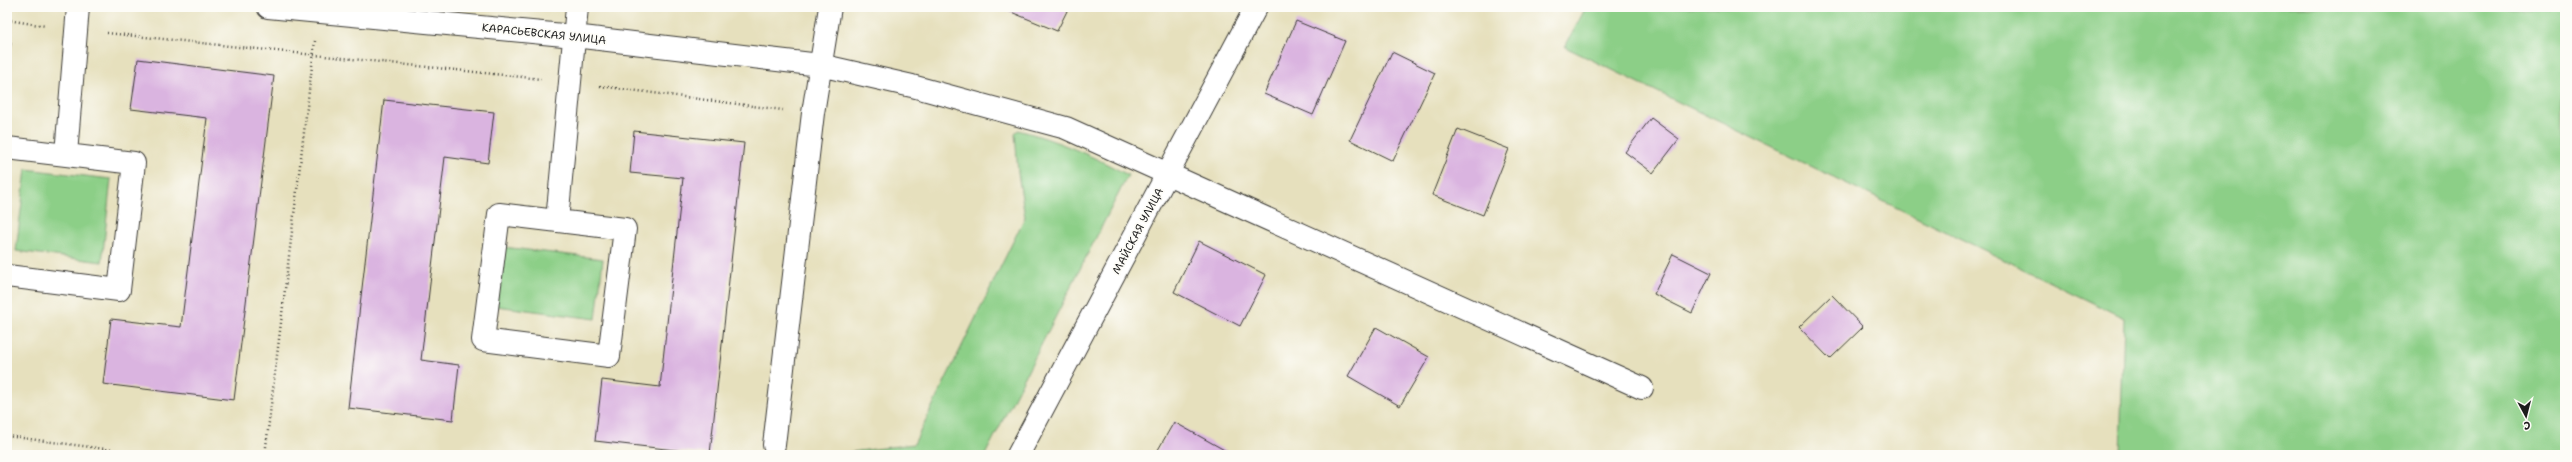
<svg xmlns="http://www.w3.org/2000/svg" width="2572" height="462" font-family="'Shantell Sans',sans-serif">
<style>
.green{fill:#8ccf87;stroke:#547652}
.building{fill:#dab4e0}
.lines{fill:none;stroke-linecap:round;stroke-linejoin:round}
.minor-casing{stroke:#3a3934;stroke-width:24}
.path{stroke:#3a3934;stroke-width:2.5;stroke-dasharray:1 3;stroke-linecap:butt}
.minor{stroke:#fff;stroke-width:22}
.labels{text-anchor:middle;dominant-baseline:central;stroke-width:3.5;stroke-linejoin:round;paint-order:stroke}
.street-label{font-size:11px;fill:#1c1c1c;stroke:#fdfcf7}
</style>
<rect width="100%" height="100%" fill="#fdfcf7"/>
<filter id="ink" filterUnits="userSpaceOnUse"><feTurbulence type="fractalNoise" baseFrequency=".025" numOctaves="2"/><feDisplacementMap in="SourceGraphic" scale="8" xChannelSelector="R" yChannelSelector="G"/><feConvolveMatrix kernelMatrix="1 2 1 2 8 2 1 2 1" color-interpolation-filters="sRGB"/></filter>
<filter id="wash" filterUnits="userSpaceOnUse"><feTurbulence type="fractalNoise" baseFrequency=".012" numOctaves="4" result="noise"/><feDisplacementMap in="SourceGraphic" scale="16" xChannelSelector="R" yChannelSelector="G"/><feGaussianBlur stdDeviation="0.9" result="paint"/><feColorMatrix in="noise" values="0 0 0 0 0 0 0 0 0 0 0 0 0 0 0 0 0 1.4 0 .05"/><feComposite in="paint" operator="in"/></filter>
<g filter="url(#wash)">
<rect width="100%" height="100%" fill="#e6e0bd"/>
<path class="green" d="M1586,7H2565V455H2120L2124,318L1565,47Z
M1018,130C1057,140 1093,156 1128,175L985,455H828L914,444L1025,217L1018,173L1015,133Z
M26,169L111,179L102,262L16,251Z
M503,247L603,259L596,319L496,306Z"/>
<g id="blocks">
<path class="building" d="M999,7H1069L1057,31Z
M1296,21L1345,41L1313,115L1264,94Z
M7,43H11L8,67L7,66Z
M1392,52L1435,73L1393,161L1350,140Z
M138,59L274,76L234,400L103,384L111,319L181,327L207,118L131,109Z
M384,100L494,112L488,163L445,157L421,360L459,365L453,420L348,408Z
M1651,118L1679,139L1653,173L1625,152Z
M1458,129L1509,149L1483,215L1432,195Z
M634,131L744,143L710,454L595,441L602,380L660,387L683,178L630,173Z
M1199,241L1266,275L1240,326L1174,292Z
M1673,254L1711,273L1692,313L1654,294Z
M1832,295L1863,327L1830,359L1799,327Z
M1376,327L1429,357L1400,406L1348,376Z
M1174,422L1228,452L1227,455H1155Z"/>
</g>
</g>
<g filter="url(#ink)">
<use href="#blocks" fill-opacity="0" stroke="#3a3934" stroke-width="1"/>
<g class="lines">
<g class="minor-casing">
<path id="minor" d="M268,7L574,36L820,65L912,86L1066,128L1642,388
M7,148L134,163L119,290L7,276
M66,154L78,7
M499,214L625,229L609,356L483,340Z
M557,221L577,7
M774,445L813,113L830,7
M1018,455L1256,7"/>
</g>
<path class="path" d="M791,7L799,8
M7,20L46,26
M107,33L541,79
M600,86L783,110
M7,436L151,455
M265,455L315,41"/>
<use href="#minor" class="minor"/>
</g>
</g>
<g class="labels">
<g class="street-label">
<text transform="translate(544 34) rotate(6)">КАРАСЬЕВСКАЯ УЛИЦА</text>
<text transform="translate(1138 231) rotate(-62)">МАЙСКАЯ УЛИЦА</text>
</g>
</g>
<rect width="2572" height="462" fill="none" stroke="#fdfcf7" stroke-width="24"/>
<g transform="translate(2526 416) rotate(173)" stroke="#fdfcf7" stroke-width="3" paint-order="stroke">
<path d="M0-3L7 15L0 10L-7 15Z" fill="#1c1c1c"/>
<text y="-6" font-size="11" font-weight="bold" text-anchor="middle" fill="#1c1c1c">С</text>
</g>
</svg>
